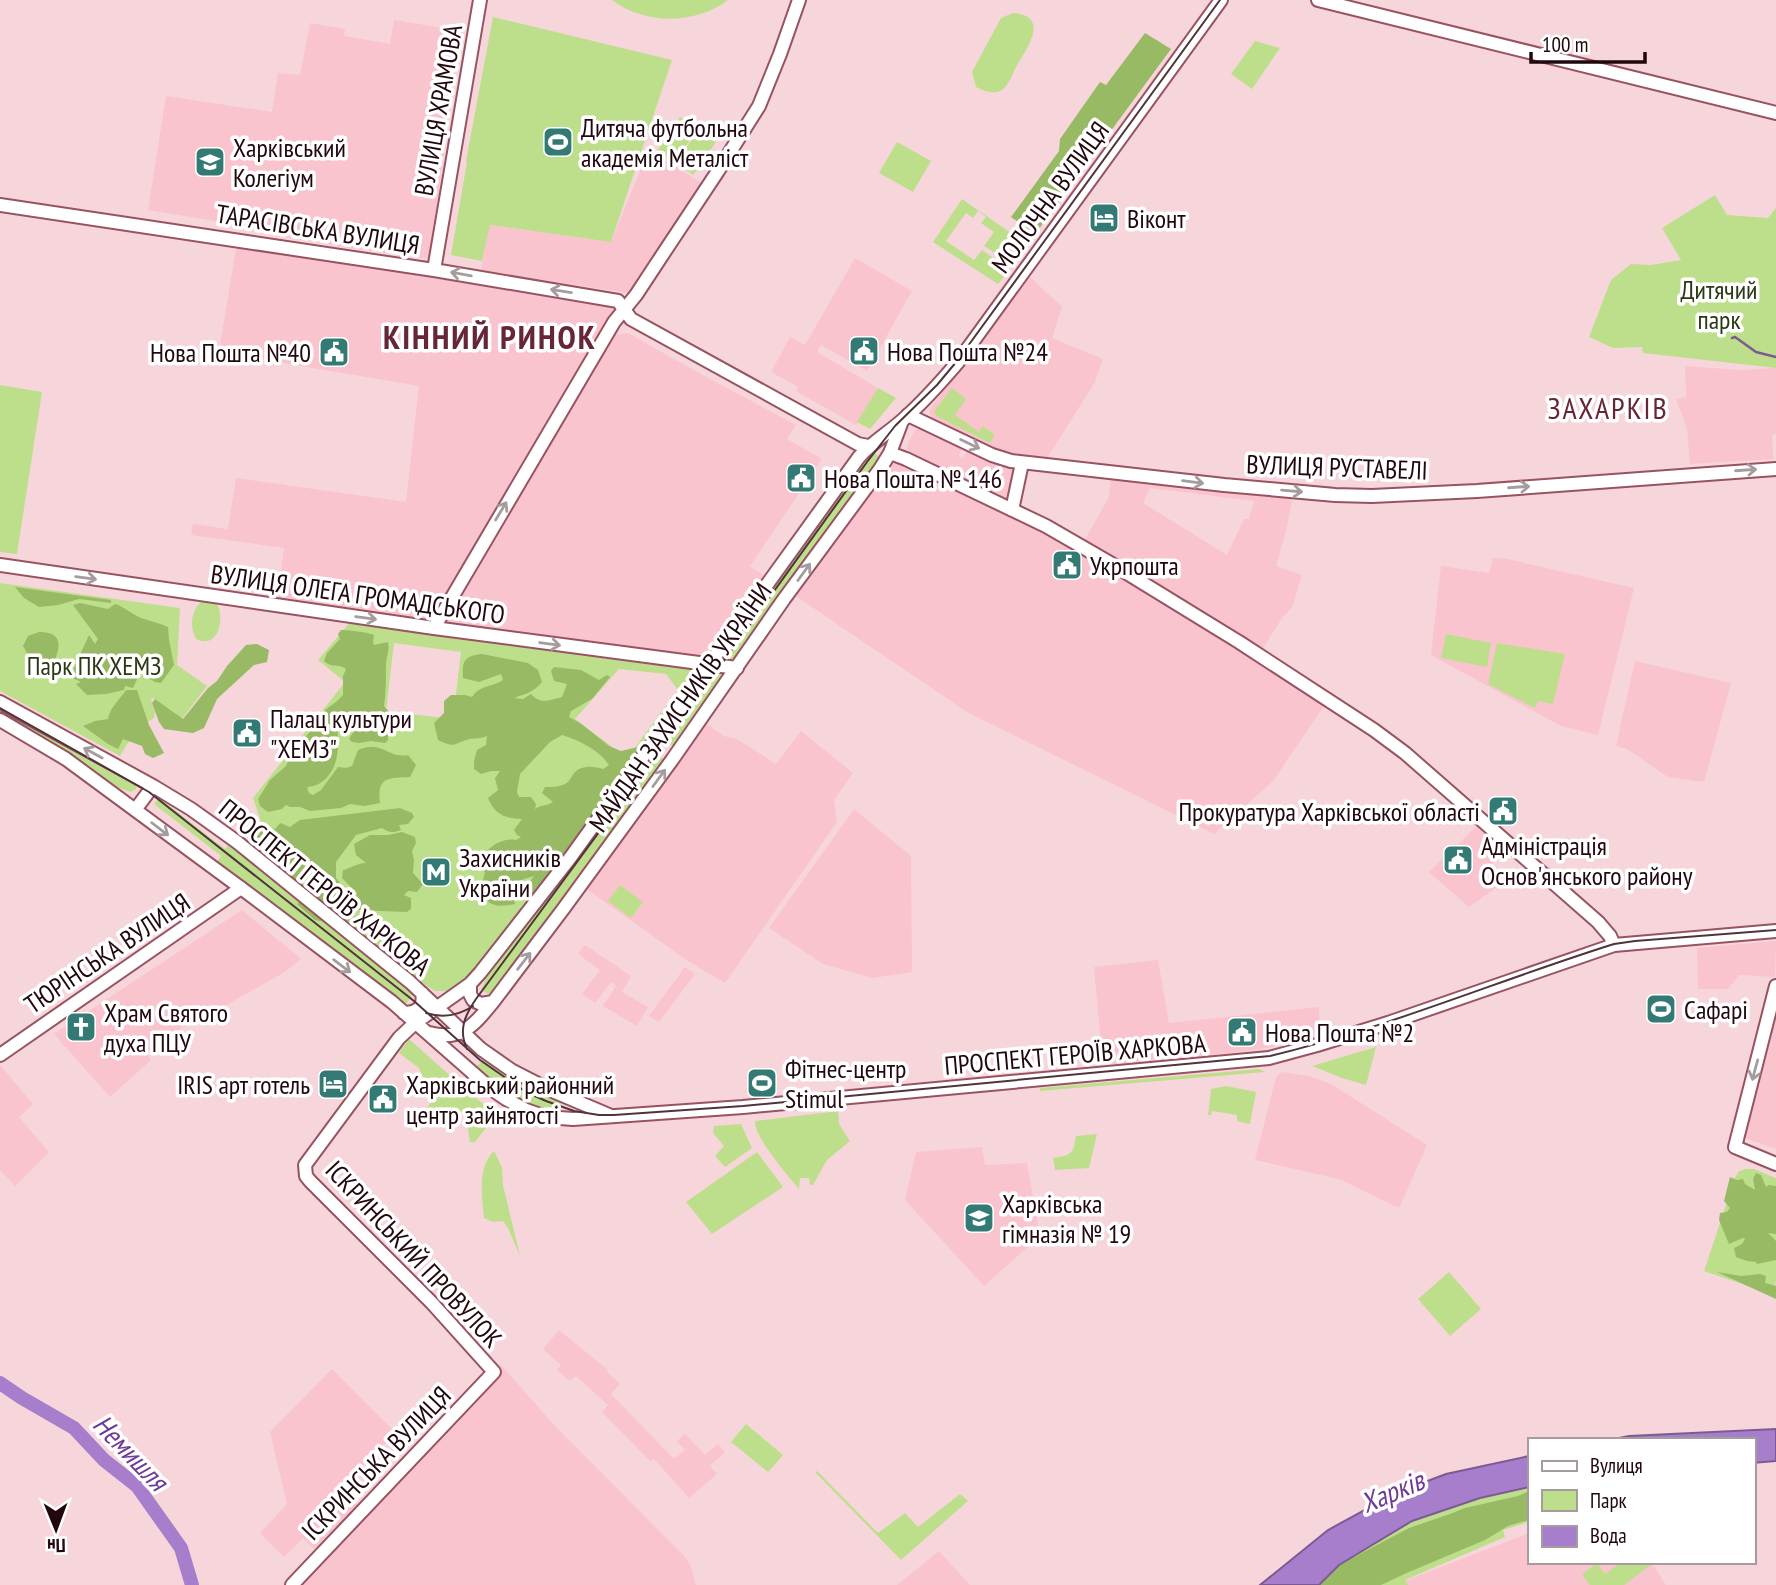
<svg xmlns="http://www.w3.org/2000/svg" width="1776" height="1585" font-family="'PT Sans Narrow',sans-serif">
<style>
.built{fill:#f9c4cd;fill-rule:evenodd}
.green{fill:#bddf8c;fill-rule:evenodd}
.forest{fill:#98ba65;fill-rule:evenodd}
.water{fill:#a67ecc;stroke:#7e5a93;stroke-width:2}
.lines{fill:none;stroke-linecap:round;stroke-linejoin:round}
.stream{stroke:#7e5a93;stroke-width:2.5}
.river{stroke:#a67ecc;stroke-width:14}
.secondary-casing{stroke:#985362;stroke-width:16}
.primary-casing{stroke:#985362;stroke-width:16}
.secondary{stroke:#fff;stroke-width:12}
.primary{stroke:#fff;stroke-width:12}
.tram{stroke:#50343b;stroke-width:2}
.oneway{stroke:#a69c9f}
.labels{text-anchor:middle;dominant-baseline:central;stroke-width:7;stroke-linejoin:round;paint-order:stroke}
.street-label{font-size:26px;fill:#21070e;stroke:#fff}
.poi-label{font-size:26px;fill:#21070e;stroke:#fff;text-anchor:start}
.park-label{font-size:26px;fill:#2b3915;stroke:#fff}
.water-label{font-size:28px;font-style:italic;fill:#6d3a96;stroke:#fff}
.quarter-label{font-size:30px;letter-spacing:2px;fill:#662636;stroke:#fff}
.district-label{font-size:33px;font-weight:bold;letter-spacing:2px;fill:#662636;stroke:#fff}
</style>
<rect width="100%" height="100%" fill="#f7d6db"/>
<path class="built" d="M394,20L462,31L447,96L451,97L430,259L338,246L258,232L253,227L148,210L166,96L272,112L278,73L300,75L310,23L345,29L344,36L390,44Z
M649,149L701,183L628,293L481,270L489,225L611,242Z
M237,243L612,307L616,310L431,621L277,602L284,548L191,535L193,524L228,529L236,478L406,502L419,386L219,352Z
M855,258L912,291L867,371L821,345L817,352L878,388L856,425L796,391L798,387L771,372L790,337L805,345Z
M1029,276L1062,307L1052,338L1103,359L1095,382L1046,460L1022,458L1004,454L932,418L929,412L930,409Z
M628,333L699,373L796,425L787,439L822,459L750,566L766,577L713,652L706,656L700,658L449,625L446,621L451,608L612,335Z
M1685,366L1739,370L1776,368V433L1772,435L1773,459L1690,464L1687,428L1676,399L1686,397Z
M923,427L962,447L959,456L962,458L968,450L998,465L1013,468L1015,470L1008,503L996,497L995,493L948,469L944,471L909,453L907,448L908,443L915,430Z
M893,464H899L1042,529L1090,555L1255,659L1324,706L1273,781L1214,834L967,712L794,595L887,469Z
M1111,476L1293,496L1287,527L1276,566L1302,575L1292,607L1282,618L1262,650L1108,554L1084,541L1109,497ZM1150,488L1254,501L1249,519H1244L1227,555L1143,503Z
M1493,558L1507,559L1634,588L1598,735L1561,726L1431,655L1441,566L1489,573Z
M1635,661L1731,683L1704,782L1668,777L1627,749L1616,746Z
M704,722L724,736L737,739L776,764L801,731L853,773L834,800L837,822L725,983L688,961L585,888Z
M854,809L911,856L912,972L872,978L823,964L769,928Z
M1480,823L1507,847L1490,867L1504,882L1469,907L1429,872Z
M242,910L301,959L285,972L191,1025L184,1026L146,1053L151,1060L110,1097L54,1034Z
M1776,941L1775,977L1739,975L1728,989H1698L1697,948Z
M585,945L631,976L622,992L648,1007L637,1026L603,1006L616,986L611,982L595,1003L582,994L600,970L578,954Z
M1158,960L1169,1023L1319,1007L1320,1035L1267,1048L1239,1052L1103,1065L1094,967Z
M685,967L695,974L659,1022L649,1016Z
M1776,1018V1149L1745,1138Z
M0,1065L33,1104L19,1117L49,1152L15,1186L0,1170Z
M1282,1072L1309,1076L1331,1084L1427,1145L1399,1208L1339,1179L1255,1160L1276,1077Z
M982,1147L985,1165L1027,1163L1040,1236L984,1286L905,1200L916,1152Z
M559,1330L608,1370L607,1372L620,1384L611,1394L674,1459L685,1450L677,1441L685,1434L705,1455L718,1444L725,1452L710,1466L717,1474L689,1498L654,1459L650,1461L602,1412L608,1405L576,1376L570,1381L557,1370L561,1365L543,1349Z
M501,1365L555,1426L685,1557L690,1564L696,1585H292Z
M332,1369L396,1433L340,1488L358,1506L314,1549L303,1538L284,1557L260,1533L287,1504L270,1432Z
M1529,1533V1562H1651L1666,1585H1394Z
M939,1551L970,1585H897Z"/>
<path class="green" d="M612,0H728C695,25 645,25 612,0Z
M1013,13C1051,16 1027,48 1016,67C1013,74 1008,86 1002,90C993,95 984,91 976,87L972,72L1001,18Z
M493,17L672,60L611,242L490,225L482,261L451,255L467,162L466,161Z
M1255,41L1280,48L1252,89L1231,74Z
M680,117L697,129L675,163L657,151Z
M698,130L716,142L693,175L676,163Z
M897,142L931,161L913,192L879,173Z
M1715,195L1727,215L1768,218L1776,208V368L1643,353L1642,347L1613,348L1589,337L1611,280L1631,264L1651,265L1681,260L1662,228Z
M962,199L1025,243V249L1013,265L1007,261L1004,253L999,251L995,253L984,246L994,232L981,223L986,217L978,211L973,218L966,213L946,241L974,260L982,250L992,257C991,263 994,267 1000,267L1005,265L1010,269L998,284L933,242Z
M0,385L42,392L17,554L0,552Z
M878,388L896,398L870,429L857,422Z
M952,388L966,399L955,415L979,432L983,426L995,435L990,443L936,416L934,411Z
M871,451L880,457L873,467L735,660L731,663L722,661L720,658L861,462Z
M0,583L180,608L177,665L207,686L182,719L153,698L151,700L155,712L154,718L146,723L131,738L120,756L0,691Z
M204,600C207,600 211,600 215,602C225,610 222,651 196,639C189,626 191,608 204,600Z
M352,620L691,668L694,671V676L564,862L522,909L469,978L453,990L448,991H435L427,986L254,850L252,840L262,825L253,798L345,682L318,660ZM394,643L461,652L453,719L386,711ZM619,669L666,674L678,690L627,758L575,719Z
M1446,634L1491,643L1487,667L1441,658Z
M1497,643L1565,654L1553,704L1538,701L1535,708L1488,684Z
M713,669L727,671L674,747L663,739Z
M0,706L137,784L136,789L131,792L119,788L85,765L0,716Z
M653,752L666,760L600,852L499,985L488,994L481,989L488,975L534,915Z
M159,798L225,849L229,844L300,899L411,993L412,996L406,1004H402L216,863L221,856L154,804Z
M620,885L643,902L631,918L608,901Z
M409,1039L473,1096L497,1114L475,1142H470L465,1110L435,1128L432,1117H420L433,1100L419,1068L399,1053Z
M1376,1047L1366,1085L1342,1078L1312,1066Z
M484,1060H487L512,1079L555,1100L561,1103C560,1107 560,1111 555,1112C539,1117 490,1080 477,1070V1066Z
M1259,1069L1265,1072L1040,1091V1088Z
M1226,1086L1256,1092L1250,1124L1237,1121V1115L1212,1111L1211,1115H1208L1211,1089Z
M838,1111L839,1124L850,1141L827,1160L813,1185H810L809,1178H800L799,1189C788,1176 754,1137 755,1121Z
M741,1124L752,1148L725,1167L715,1156L724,1146L713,1133L714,1126Z
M1097,1134L1089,1168L1055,1170L1053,1158C1071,1155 1073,1155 1076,1136Z
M494,1151L502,1167L503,1185L520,1256L508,1228L503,1221L493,1222L484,1218C482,1198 477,1166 494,1151Z
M757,1152L783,1187L712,1234L686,1202Z
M1745,1169H1754L1776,1178V1280L1774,1295L1704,1271L1735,1178L1738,1172Z
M1449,1272L1481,1309L1450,1336L1418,1299Z
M746,1424L783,1455L768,1472L731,1442Z
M817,1471L878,1533L905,1513L918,1527L960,1494L968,1501L901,1560L815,1472Z
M1529,1487V1522L1503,1530L1505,1537L1405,1580L1408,1585H1319L1339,1565L1412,1521L1480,1498Z
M1622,1562H1649L1651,1565L1624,1585H1590L1582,1574L1597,1563L1605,1574Z"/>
<path class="forest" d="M1145,33L1171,49L1036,233H1033L1011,217L1059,151L1060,139L1100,82L1106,85Z
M15,587L111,600V603L79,599L58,605L39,607L24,598Z
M80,603L108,609L115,604C125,607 131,614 141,618C150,621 159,623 168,627L169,640L174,665L161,683L155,682L140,673L133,688L125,686L124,690L106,694L87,695L76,684L81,682L70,677L89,635L95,644L98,639L73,605Z
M341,630C347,630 367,632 374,635L373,642L374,645L388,642C390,651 386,657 386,665C386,679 386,692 384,706L390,713L404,716L403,722L395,724L388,730V740L385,743L371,741L359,743L352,742L349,739C354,729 364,725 366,714L362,711L354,713L349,721L338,728C337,735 339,739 338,745C338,765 328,786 307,787L309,793L313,795L321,790L338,767L346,768L352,766L358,750C383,739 387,759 408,755L416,765L410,777C387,778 377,777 380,803L364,806L350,804L341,808L310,811L300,807H290L286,805L282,809L268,812L260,806L258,799L270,780L286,766L293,750L320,721L325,710L336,702L343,695V676L346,669C338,663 333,669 324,661L327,653L340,639L338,634Z
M39,632C67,632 59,651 51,669L31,660L23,646L28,636Z
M257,644L269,650L267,662L254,665L217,699L204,728L193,733L164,729L159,722L152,703L155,699L183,719L208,688L217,681L227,666L246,645Z
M482,654L528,663L538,670L542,682C533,693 525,694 514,698L523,699L531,694C541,705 550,700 562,697L567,684L554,681L551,671L554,667L581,670L599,680L607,675L610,677L592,699L571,711L569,717L580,723L609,746L621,751L638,747L642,749L543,889L532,894L529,883L534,876L512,883L515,904C497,908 489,906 479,892L485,873L479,862C486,849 500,837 516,840L521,837L517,835L514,830L522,819C506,819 494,814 488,798L498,790L495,778L500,771H491L481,774L474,769V761L477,750L486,745L487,736C480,739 476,738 470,739C453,743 457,749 438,740L434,723L444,713V701L451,695H465L472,697C480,685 492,687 503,680L501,674L479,682L463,678C462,661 464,656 482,654ZM562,735C580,741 598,749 609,765L603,769C594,766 582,765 575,772C572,775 571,779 568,782C561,787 553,787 545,787L542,793L553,802C547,806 540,805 535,809L536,804L531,797H519L517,792L520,774L550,742Z
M126,690H137L149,725L164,753L153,758L145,754L142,746L123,739L118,749L108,744L83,726L95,721L108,719C109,709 120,699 126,690Z
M400,808L412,813L414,817L408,824L399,825L401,830C393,833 389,833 382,828L356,835L336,862V878L344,888L346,893L342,899L356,898L357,893L342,878L343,870C351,868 358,863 366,863L356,855L354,844L370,835H388L402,832L415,837L416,843L412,851L414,860L413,873L423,884L417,892L408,891L404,895L411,898V909L407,912L356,910L355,917L349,921L334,918L320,921L315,920L297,904L311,893L250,842L257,832L267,827L275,829L280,823L290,827L300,820Z
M1756,1173L1761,1175L1766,1187L1769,1185L1776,1186V1234L1768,1233L1776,1241V1260L1757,1264L1756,1262L1747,1261L1736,1257L1734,1248L1742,1244L1745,1239L1743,1238L1729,1244L1719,1220L1720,1213L1727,1212L1730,1208L1724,1201L1730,1177L1737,1180L1743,1179L1745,1184L1755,1190L1753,1179Z
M1717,1272L1741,1276L1760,1274L1766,1276L1765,1283L1776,1286V1299Z
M1527,1492H1529V1520L1508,1526L1485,1540L1409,1572L1381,1585H1320L1341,1564L1409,1528L1450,1514L1465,1508L1518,1496Z"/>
<path class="water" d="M1776,1429V1461L1753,1463V1440H1609L1629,1436Z
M1529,1456V1487L1480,1498L1412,1521L1339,1565L1319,1585H1260L1328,1530L1396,1493L1446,1474Z"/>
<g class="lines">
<path class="stream" d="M1732,338L1735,337L1756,352L1776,357"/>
<path class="river" d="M0,1383L22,1398L74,1428L104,1460L137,1486L181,1548L192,1585"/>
<g class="secondary-casing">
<path id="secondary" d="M1318,0L1776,113
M0,205L434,270L618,301L631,319L858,444L868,446
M434,270L480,0
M908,415L992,455L1011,461L1224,485L1335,495L1372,496L1477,491L1776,469
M890,453L906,459L1046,526L1117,567
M1012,510L1022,463
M0,565L434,628L737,668
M1125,572L1239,642L1374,730L1405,753L1598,922L1610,936L1614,945
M434,628L614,322L636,295L661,257L718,171L759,106L780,54L799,0
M1776,986L1735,1147L1776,1164
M0,1055L241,888
M292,1585L494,1372L431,1302L310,1181L306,1176L305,1165L399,1038L415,1023"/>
</g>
<g class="primary-casing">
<path id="primary" d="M0,702L153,786L191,809L237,842L410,982L481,1049L511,1070L550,1090L609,1115
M0,720L66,759L241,888L392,1002L490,1088L506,1099L526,1110L546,1117L573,1119L743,1107L1269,1058L1317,1045L1388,1023L1614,945L1776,931
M135,810L153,786
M470,984V994L473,1000L481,1004L493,1002
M404,1013C417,1013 425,1007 422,993
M415,1023L470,984L480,973L570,858L859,457C872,442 890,432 905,418C924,401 941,382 958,362L1221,0
M429,1033C461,1042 474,1025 493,1002L564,908L672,760L784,599L880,469L890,453L902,421"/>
</g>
<use href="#secondary" class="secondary"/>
<use href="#primary" class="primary"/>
<path class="tram" d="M0,708L149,792L414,1001L480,1060L526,1092L546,1101L574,1111L599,1115H614L743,1106L1270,1056C1387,1028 1499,980 1614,944L1635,941L1776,930
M426,1013C442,1018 458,1016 473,1006
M467,1049C458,1030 465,1015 476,999L661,748L867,462L895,426L937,385L957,361L1220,0"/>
</g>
<defs><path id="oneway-shaft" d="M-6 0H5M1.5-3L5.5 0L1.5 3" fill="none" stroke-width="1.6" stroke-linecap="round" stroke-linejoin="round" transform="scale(1.75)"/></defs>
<g class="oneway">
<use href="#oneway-shaft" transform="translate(461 274) rotate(-170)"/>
<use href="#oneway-shaft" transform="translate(561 291) rotate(-171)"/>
<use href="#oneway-shaft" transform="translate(970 444) rotate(26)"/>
<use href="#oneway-shaft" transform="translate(1746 470) rotate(-4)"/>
<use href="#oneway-shaft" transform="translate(1193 482) rotate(7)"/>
<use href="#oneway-shaft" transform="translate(1519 487) rotate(-4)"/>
<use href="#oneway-shaft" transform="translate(1292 491) rotate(5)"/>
<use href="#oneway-shaft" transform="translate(501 511) rotate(-59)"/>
<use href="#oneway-shaft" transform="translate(804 572) rotate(-54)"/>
<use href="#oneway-shaft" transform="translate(86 578) rotate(8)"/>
<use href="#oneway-shaft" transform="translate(366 618) rotate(8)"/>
<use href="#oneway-shaft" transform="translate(550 644) rotate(8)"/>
<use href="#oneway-shaft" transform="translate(93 753) rotate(-151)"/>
<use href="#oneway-shaft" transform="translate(659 778) rotate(-54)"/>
<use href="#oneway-shaft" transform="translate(160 829) rotate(37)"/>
<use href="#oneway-shaft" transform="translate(524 961) rotate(-52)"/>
<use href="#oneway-shaft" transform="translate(342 966) rotate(37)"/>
<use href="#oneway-shaft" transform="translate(1755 1070) rotate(105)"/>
</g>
<defs>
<g id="stadium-square" transform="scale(1.575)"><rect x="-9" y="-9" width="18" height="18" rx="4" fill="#337a74" stroke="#fff"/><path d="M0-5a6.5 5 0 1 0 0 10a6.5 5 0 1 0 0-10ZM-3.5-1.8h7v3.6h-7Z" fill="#fff"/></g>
<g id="school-square" transform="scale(1.575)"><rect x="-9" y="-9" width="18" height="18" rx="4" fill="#337a74" stroke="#fff"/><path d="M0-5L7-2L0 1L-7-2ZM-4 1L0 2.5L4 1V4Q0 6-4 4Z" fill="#fff"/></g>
<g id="hotel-square" transform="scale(1.575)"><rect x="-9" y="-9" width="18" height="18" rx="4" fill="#337a74" stroke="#fff"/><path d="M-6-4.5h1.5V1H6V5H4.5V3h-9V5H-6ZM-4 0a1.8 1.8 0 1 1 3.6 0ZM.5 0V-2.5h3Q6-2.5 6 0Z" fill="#fff"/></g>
<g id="civic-square" transform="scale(1.575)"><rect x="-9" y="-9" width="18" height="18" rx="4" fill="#337a74" stroke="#fff"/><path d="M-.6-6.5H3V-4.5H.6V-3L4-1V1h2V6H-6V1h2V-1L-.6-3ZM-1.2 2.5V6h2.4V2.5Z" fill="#fff"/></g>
<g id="metro-square" transform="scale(1.575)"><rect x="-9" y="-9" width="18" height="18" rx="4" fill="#337a74" stroke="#fff"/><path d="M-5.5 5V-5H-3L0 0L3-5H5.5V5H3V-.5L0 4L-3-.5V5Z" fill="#fff"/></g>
<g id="church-square" transform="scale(1.575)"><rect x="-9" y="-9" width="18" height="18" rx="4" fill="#337a74" stroke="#fff"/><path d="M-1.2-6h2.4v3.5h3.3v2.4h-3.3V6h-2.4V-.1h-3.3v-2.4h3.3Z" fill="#fff"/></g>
</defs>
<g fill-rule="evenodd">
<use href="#stadium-square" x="558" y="142"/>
<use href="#school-square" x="210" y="162"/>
<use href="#hotel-square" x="1104" y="218"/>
<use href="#civic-square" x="864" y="351"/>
<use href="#civic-square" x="334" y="352"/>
<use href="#civic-square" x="801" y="478"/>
<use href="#civic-square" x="1067" y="565"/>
<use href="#civic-square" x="247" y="733"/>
<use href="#civic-square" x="1503" y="811"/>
<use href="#civic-square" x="1458" y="860"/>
<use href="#metro-square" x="436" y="872"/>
<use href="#stadium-square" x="1661" y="1009"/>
<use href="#church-square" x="81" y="1027"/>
<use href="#civic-square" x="1242" y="1032"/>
<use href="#stadium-square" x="762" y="1083"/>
<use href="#hotel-square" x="333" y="1084"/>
<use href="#civic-square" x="383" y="1099"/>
<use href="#school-square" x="979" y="1218"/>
</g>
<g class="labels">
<g class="street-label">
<text transform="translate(438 110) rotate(-80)">ВУЛИЦЯ ХРАМОВА</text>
<text transform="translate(1050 197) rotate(-54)">МОЛОЧНА ВУЛИЦЯ</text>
<text transform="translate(318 229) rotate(9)">ТАРАСІВСЬКА ВУЛИЦЯ</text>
<text transform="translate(1337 467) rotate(2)">ВУЛИЦЯ РУСТАВЕЛІ</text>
<text transform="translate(358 594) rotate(8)">ВУЛИЦЯ ОЛЕГА ГРОМАДСЬКОГО</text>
<text transform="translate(680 707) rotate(-55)">МАЙДАН ЗАХИСНИКІВ УКРАЇНИ</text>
<text transform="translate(325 887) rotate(39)">ПРОСПЕКТ ГЕРОЇВ ХАРКОВА</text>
<text transform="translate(107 953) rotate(-34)">ТЮРІНСЬКА ВУЛИЦЯ</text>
<text transform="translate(1075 1054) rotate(-5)">ПРОСПЕКТ ГЕРОЇВ ХАРКОВА</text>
<text transform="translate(414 1254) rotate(47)">ІСКРИНСЬКИЙ ПРОВУЛОК</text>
<text transform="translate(376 1463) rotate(-46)">ІСКРИНСЬКА ВУЛИЦЯ</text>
</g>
<g class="poi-label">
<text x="581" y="127">Дитяча футбольна<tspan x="581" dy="30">академія Металіст</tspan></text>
<text x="233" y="147">Харківський<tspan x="233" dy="30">Колегіум</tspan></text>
<text x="1127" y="218">Віконт</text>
<text x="887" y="351">Нова Пошта №24</text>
<text x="311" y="352" text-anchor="end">Нова Пошта №40</text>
<text x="824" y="478">Нова Пошта № 146</text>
<text x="1090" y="565">Укрпошта</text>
<text x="270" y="718">Палац культури<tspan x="270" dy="30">"ХЕМЗ"</tspan></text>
<text x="1480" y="811" text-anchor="end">Прокуратура Харківської області</text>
<text x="1481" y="845">Адміністрація<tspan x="1481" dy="30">Основ'янського району</tspan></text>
<text x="459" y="857">Захисників<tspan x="459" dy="30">України</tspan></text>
<text x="1684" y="1009">Сафарі</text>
<text x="104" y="1012">Храм Святого<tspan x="104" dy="30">духа ПЦУ</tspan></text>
<text x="1265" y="1032">Нова Пошта №2</text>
<text x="785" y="1068">Фітнес-центр<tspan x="785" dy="30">Stimul</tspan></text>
<text x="310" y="1084" text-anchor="end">IRIS арт готель</text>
<text x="406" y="1084">Харківський районний<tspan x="406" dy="30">центр зайнятості</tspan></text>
<text x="1002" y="1203">Харківська<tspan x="1002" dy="30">гімназія № 19</tspan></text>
</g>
<g class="park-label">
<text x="1719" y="289">Дитячий<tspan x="1719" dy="30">парк</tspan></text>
<text x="94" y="665">Парк ПК ХЕМЗ</text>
</g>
<g class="water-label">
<text transform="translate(131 1452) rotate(46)">Немишля</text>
<text transform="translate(1392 1491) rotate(-23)">Харків</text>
</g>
<g class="quarter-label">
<text x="1608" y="407">ЗАХАРКІВ</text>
</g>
<g class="district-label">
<text x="490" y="336">КІННИЙ РИНОК</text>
</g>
</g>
<rect x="1528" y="1438" width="228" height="126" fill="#ffffff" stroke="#a69c9f" stroke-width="2"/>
<rect x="1542" y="1461" width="35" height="10" fill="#ffffff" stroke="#a69c9f" stroke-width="2"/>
<text x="1590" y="1473" font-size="21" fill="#21070e">Вулиця</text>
<rect x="1542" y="1490" width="35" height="21" fill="#bddf8c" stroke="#a69c9f" stroke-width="2"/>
<text x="1590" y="1508" font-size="21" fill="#21070e">Парк</text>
<rect x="1542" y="1526" width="35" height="21" fill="#a67ecc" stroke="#a69c9f" stroke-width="2"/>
<text x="1590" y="1543" font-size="21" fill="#21070e">Вода</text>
<g transform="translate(56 1529) rotate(179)" stroke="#ffffff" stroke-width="5" paint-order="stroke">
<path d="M0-5L12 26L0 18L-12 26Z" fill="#21070e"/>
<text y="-10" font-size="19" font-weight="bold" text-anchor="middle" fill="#21070e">Пн</text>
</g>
<path d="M1531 52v10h114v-10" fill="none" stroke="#21070e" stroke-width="3.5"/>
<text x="1542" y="52" font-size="21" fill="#21070e" stroke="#ffffff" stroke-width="5" paint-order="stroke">100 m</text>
</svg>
